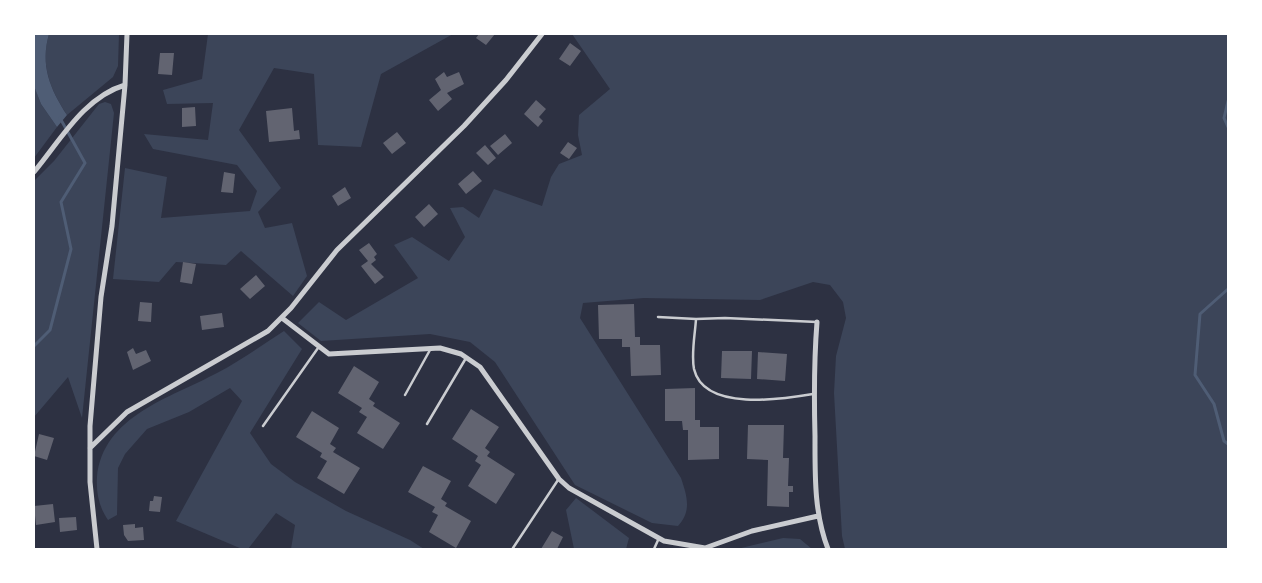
<svg xmlns="http://www.w3.org/2000/svg" width="1262" height="583" font-family="Rubik,sans-serif">
<style>
.green{fill:#3c4559}
.water{fill:#4f5d75}
.lines{fill:none;stroke-linecap:round;stroke-linejoin:round}
.stream{stroke:#4f5d75;stroke-width:3}
.building{fill:#626471}
.service{stroke:#caccd0;stroke-width:2.5}
.minor{stroke:#caccd0;stroke-width:5}
</style>
<rect width="100%" height="100%" fill="#2d3142"/>
<path class="green" d="M49,34H119L118,66L113,77L67,115C50,89 40,65 49,34Z
M208,34H453L381,74L361,147L318,145L314,74L274,68L239,130L281,188L258,212L265,228L292,223L307,276L293,296L241,251L226,265L176,262L159,282L113,279L125,168L167,177L161,218L250,211L257,191L237,165L153,149L144,134L208,140L213,103L167,104L163,90L202,79Z
M572,34H1228V549H845L842,536L834,393L836,356L846,318L843,302L830,285L813,282L760,300L644,298L583,303L580,318L681,478C687,496 692,511 678,526L652,523L575,485L495,362L470,342L430,334L321,341L298,323L319,302L346,320L418,278L394,245L412,237L449,261L465,237L450,208L463,207L479,218L494,189L542,206L551,177L559,164L582,155L578,135L579,115L610,89Z
M34,85L41,104L57,127L34,158Z
M105,102L111,104L114,113L82,418L68,377L34,417V181L54,161L99,104Z
M284,331L302,349L250,433L271,464L295,482L346,511L410,540L424,549H291L295,525L276,513L248,549H242L176,521L242,401L230,388L189,412L147,429L125,454L118,468L117,515L108,520C99,507 96,493 97,477C103,416 170,398 217,373C240,361 262,345 284,331Z
M576,498L629,538L626,549H574L566,510Z
M783,538L800,539L812,549H737Z"/>
<path class="water" d="M35,34H49C40,65 50,89 67,115L57,127L41,104L34,86Z"/>
<g class="lines">
<path class="stream" d="M1228,101L1224,118L1228,127
M1228,289L1200,314L1195,375L1214,404L1224,441L1228,444
M34,346L50,330L71,249L61,202L85,163L60,118"/>
</g>
<path class="building" d="M479,34H495L486,45L476,38Z
M570,43L581,51L570,66L559,59Z
M160,53H174L172,75L158,74Z
M444,72L447,77L459,72L464,84L447,93L452,99L438,111L429,100L441,90L435,79Z
M536,100L546,109L539,117L543,121L538,127L524,114Z
M195,107L196,126L182,127V108Z
M292,108L294,131L299,130L300,139L269,142L266,111Z
M397,132L406,143L392,154L383,143Z
M505,134L512,143L498,155L490,146Z
M568,142L577,148L569,159L560,153Z
M485,145L496,158L488,165L476,153Z
M473,171L482,181L466,194L458,184Z
M224,172L235,174L233,193L221,192Z
M345,187L351,198L338,206L332,196Z
M429,204L438,214L424,227L415,217Z
M369,243L377,254L374,257L376,260L371,264L384,277L375,284L361,266L368,261L359,250Z
M183,262L196,264L192,284L180,282Z
M256,275L265,286L250,299L240,289Z
M140,302L152,303L151,322L138,321Z
M634,304L635,337H640V345H660L661,375L631,376L630,347H622V339H599L598,305Z
M222,313L224,327L202,330L200,316Z
M133,348L136,354L146,350L151,361L133,370L127,352Z
M722,351H752L751,379L721,378Z
M758,352L787,354L785,381L757,379Z
M354,366L379,382L369,399L375,403L373,406L400,423L383,449L357,433L367,417L359,412L362,408L338,393Z
M695,388V420H700V427H719V459L688,460V430H683L682,421H665V389Z
M471,409L499,427L485,448L490,452L487,456L515,474L496,504L468,486L481,465L475,461L478,456L452,439Z
M312,411L339,428L330,444L336,448L333,452L360,468L344,494L317,478L327,461L320,457L322,453L296,437Z
M748,425H784L783,458H789L788,486H793V492H789V507L767,506L768,460L747,459Z
M39,434L54,438L47,460L34,456Z
M423,466L451,481L441,499L447,503L445,506L471,521L456,548L429,532L438,515L432,512L435,507L408,492Z
M154,496L162,497L160,512L149,511L150,501H153Z
M53,504L55,522L36,525L34,506Z
M76,517L77,530L60,532L59,518Z
M135,524V528L143,527L144,540L128,541L124,535L123,525Z
M552,531L563,537L557,549H541Z"/>
<g class="lines">
<path class="service" d="M658,317L696,319
M813,394C783,399 704,412 694,369C691,354 695,335 696,319L725,318L817,322
M405,395L430,350
M427,424L466,358
M263,426L318,348
M513,548L558,480
M654,549L659,538"/>
<path class="minor" d="M34,172C60,141 84,97 125,85
M282,318L329,354L440,348L461,354L480,367L559,479L569,488L664,541L705,548L752,531L818,516
M817,322C814,360 814,398 815,436C815,475 814,513 828,549
M90,448L127,412L268,331L291,308L337,250L464,126L506,80L542,34
M97,549L90,482V426L101,297L112,226L125,85L127,34"/>
</g>
<rect width="1262" height="583" fill="none" stroke="#ffffff" stroke-width="70"/>
</svg>
